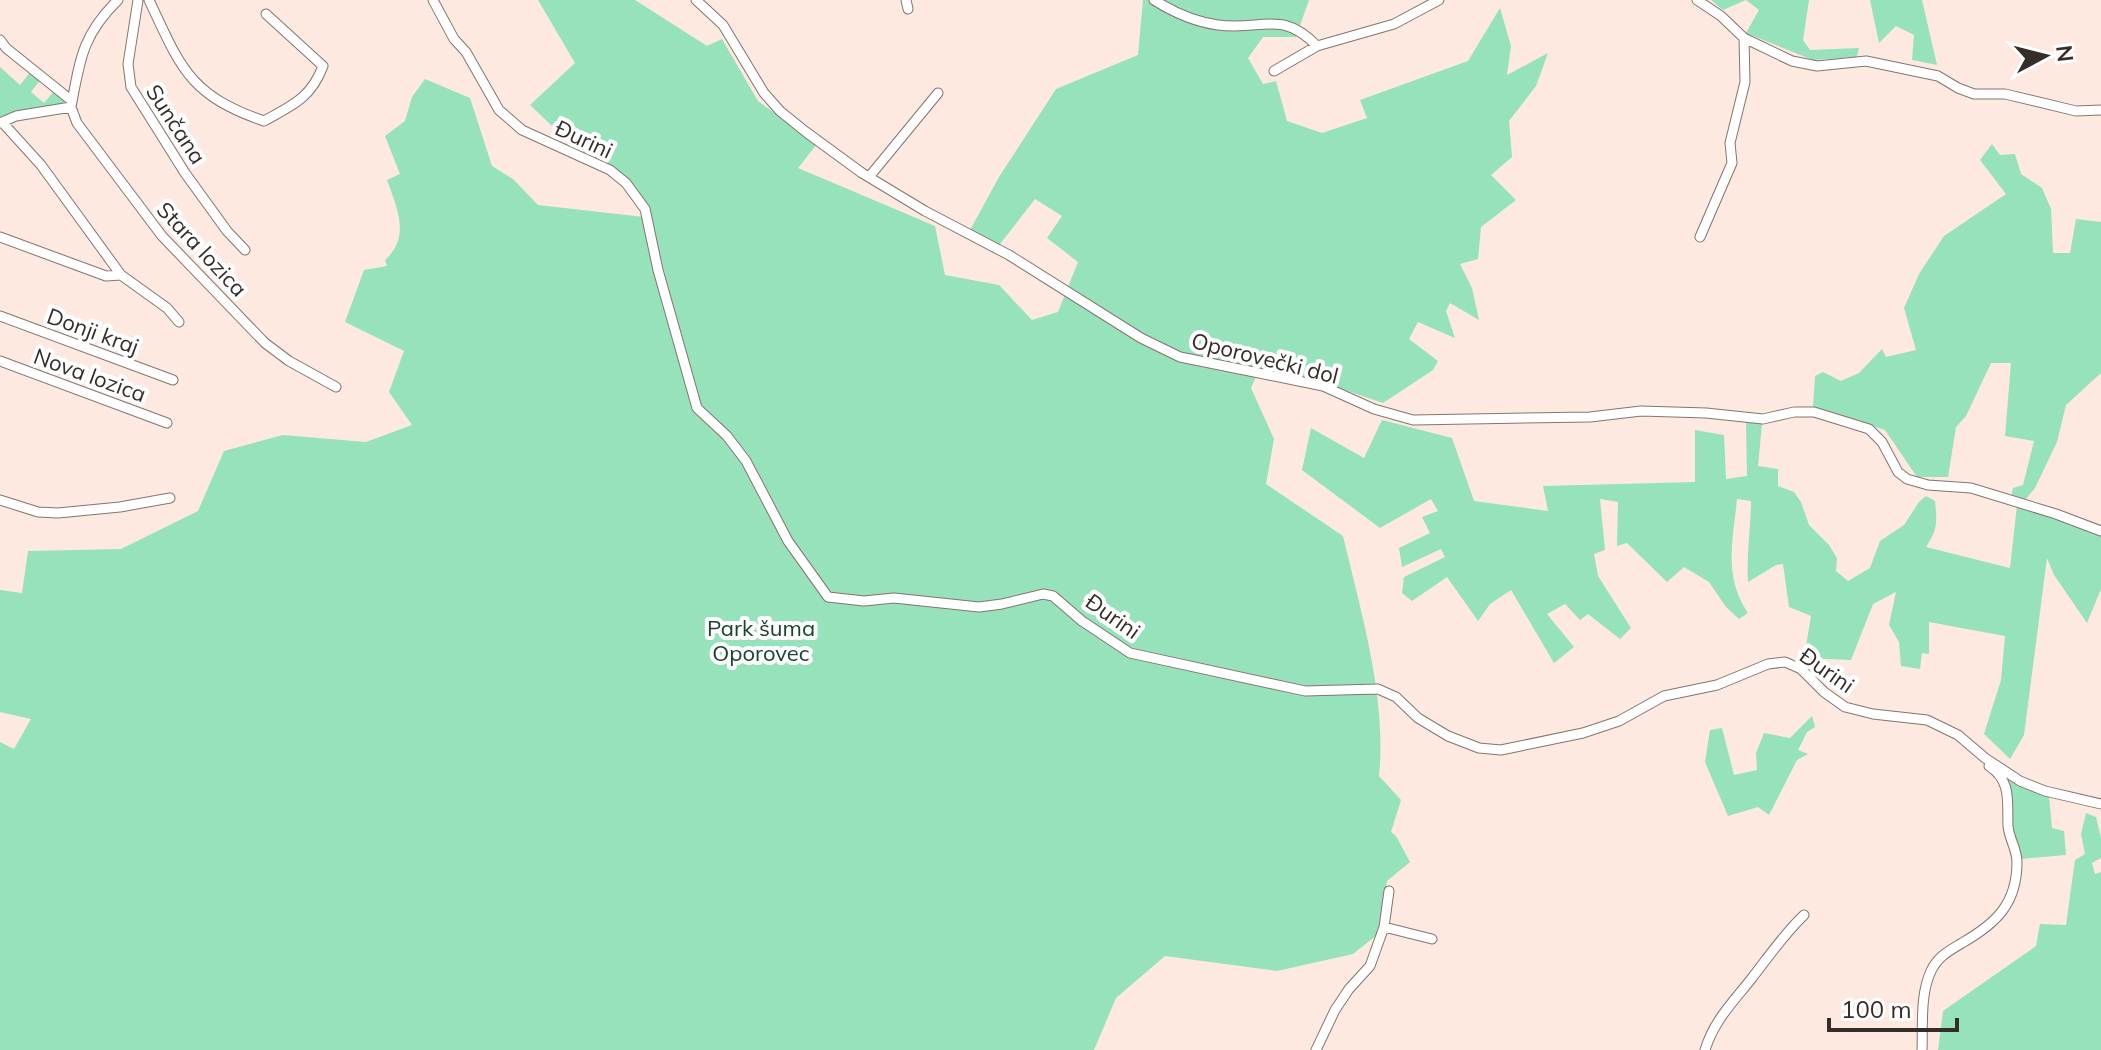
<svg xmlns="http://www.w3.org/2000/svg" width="2101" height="1050" font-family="Mulish,sans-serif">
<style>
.green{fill:#96e2ba}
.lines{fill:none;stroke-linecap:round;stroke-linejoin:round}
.street-casing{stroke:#86746c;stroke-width:11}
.street{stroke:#fff;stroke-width:9}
.labels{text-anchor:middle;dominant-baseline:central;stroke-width:8;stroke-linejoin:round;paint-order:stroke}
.street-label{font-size:22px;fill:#352d2a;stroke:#fff}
.park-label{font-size:22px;fill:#18432f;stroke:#fff}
</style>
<rect width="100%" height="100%" fill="#fde9e0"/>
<path class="green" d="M538,0H635L707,46L722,39L758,101L817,144L798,168L935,226L945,275L999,285L1032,320L1058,312L1078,262L1047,238L1062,216L1035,199L997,248L969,232L999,177L1056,89L1138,55L1143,0H1309L1296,37H1263L1248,58L1263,84L1276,81L1287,121L1322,133L1367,118L1360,100L1468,61L1500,8L1511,46L1507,75L1548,53L1536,86L1509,121L1512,157L1491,175L1516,200L1481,227L1478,259L1460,264L1472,288L1479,320L1450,303L1446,311L1455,338L1418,322L1409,339L1438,361L1433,370L1383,403L1327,384L1259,370L1251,388L1274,439L1266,484L1343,536C1361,612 1387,698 1379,776L1401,800L1391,832L1396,836L1410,862L1387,881L1377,935L1353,954L1277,971L1165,956L1116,998L1094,1050H0V742L14,749L31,719L0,712V590L22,593L28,551L121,549L198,511L224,451L283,435L366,442L412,425L389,392L404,351L345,322L364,270L387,266L385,260C411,237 397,208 387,180L400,174L385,136L405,121L412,97L425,79L470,98L492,166L513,179L538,205L644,217L627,189L587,159L530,105L575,63Z
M1711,0H1809L1803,40L1810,50L1859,48L1857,57L1813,60L1746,33L1759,10L1746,0L1723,10Z
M1870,0H1922L1937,65L1912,60L1914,35L1896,26L1879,43Z
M0,67L20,85L31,71L41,79L31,92L44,103L55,90L67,100L64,103L0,117Z
M1992,144L2000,155L2015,154L2021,174L2042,188L2051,209L2053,253H2070L2076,219L2101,222V373L2066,405L2057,442L2035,488L2025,500L2011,497L2013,488L2023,485L2034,441L2005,436L2011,363H1991L1966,416L1956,427L1948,477H1917L1885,430L1813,407L1815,376L1823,372L1841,381L1859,373L1882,349L1886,357L1916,350L1904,308L1919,274L1944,236L2006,194L1980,160Z
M1382,420L1452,438L1474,501L1548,511L1543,486L1695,482V430L1724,435L1726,479L1747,476L1746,422L1762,424L1758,466L1778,469V486L1794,492L1801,502L1809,525L1829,545L1837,558L1836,571L1848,581L1870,568L1880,541L1904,525L1919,502L1926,496L1935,501C1937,522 1938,529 1926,547L2010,568L2017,505L2101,528V589L2087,623L2054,575L2047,558L2024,735L2010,759L1984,734L2001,680L2005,636L1929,622V654L1922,653L1920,669L1901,666L1899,642L1889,625L1896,592L1873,604L1851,660L1804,658L1811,616L1789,607L1783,564L1776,565L1748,582C1746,555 1751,528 1751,501L1737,499C1733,541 1723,576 1748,613L1739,619L1726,607L1709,582L1684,567L1667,582L1627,543L1617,546L1618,502L1600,499L1605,550L1594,554L1598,576L1631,628L1620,639L1588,614L1580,620L1565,604L1547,614L1574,647L1554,663L1511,590L1490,604L1478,621L1447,577L1412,601L1402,593L1404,577L1445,557L1441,549L1402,567L1399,548L1430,533L1422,517L1438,511L1431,499L1380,528L1302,470L1311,428L1364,458Z
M1812,716L1815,727L1807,732L1798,750L1808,754L1797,760L1769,815L1758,807L1728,816L1705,762L1710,730L1722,728L1734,775L1757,770L1756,753L1764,733L1790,738Z
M2009,779L2049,796L2052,828L2064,831L2066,855L2020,859L2014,837Z
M2086,813L2096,817L2101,838V858L2092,863L2095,874L2101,872V1050H1938L1943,1011L2036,946L2040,924L2066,925L2075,860L2085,854L2081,834Z"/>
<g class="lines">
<g class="street-casing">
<path id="street" d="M138,0L128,64L131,87L185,173L227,231L245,250
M149,0C181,68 189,95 264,121C293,105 311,98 323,66L266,14
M433,0L454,39L466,52L499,110L522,130L610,170L626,183L645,209L658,270L697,408L727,436L746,461L788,541L828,597L864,601L894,598L979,607L1002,604L1043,594L1053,596L1082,621L1130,653L1305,691L1378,689L1396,697L1418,718L1448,736L1479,748L1501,750L1583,733L1619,721L1664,696L1717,685L1768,664L1785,662L1801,669L1824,692L1845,707L1873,714L1927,720L1958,735L1985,758L2020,781L2045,791L2101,804
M696,0L723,25L764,93L780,111L806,132L862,173L925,211L1009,255L1141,338L1180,357L1323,386L1374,409L1413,420L1590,417L1641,411L1706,413L1763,419L1794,412H1814L1869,429L1882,442L1898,472L1907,479L1928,485L1971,488L2056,514L2101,531
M906,0L908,9
M1154,0C1173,12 1196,22 1218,25C1262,31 1281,9 1317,46L1394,24L1439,0
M1697,0L1721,16L1744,38L1792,61L1817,66L1866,61L1938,76L1958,88L1974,94H2005L2076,111L2101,110
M0,40L6,48L72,101
M1274,71L1317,46
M71,107L77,123L162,236L265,343L289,361L336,387
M2,122L41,165L121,275L167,308L179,322
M0,123L16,116L71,107C80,60 82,35 118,0
M869,177L938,93
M0,237L106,276L121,275
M1700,237L1732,163L1730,143L1745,82L1744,38
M0,316L173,380
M0,361L167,423
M0,500L38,512L58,513L120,507L170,498
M1384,927L1432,939
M1316,1050L1335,1010L1349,989L1370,966L1384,927L1389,891
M1705,1050C1714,1020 1734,1001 1752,978C1769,956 1784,934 1804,915
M1922,1050C1923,1025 1920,994 1931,971C1938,956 1949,951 1962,943C1997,923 2017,903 2017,862C2017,849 2009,839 2008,826C2007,802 2012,781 1989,766"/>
</g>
<use href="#street" class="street"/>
</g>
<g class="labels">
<g class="street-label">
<text transform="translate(176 124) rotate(57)">Sunčana</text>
<text transform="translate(584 139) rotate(25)">Đurini</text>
<text transform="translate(202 249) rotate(47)">Stara lozica</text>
<text transform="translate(93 331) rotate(20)">Donji kraj</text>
<text transform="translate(1265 358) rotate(14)">Oporovečki dol</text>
<text transform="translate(90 375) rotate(20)">Nova lozica</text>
<text transform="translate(1113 616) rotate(35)">Đurini</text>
<text transform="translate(1827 670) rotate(35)">Đurini</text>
</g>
<g class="park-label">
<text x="761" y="628">Park šuma<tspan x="761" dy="25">Oporovec</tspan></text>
</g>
</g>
<g transform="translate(2045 56) rotate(83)" stroke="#ffffff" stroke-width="6" paint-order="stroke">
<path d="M0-6L14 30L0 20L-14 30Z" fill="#352d2a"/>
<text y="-12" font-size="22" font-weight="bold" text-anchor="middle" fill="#352d2a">N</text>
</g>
<path d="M1829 1018v12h128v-12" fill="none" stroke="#352d2a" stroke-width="4"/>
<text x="1841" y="1018" font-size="24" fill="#352d2a" stroke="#ffffff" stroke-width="6" paint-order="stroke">100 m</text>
</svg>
